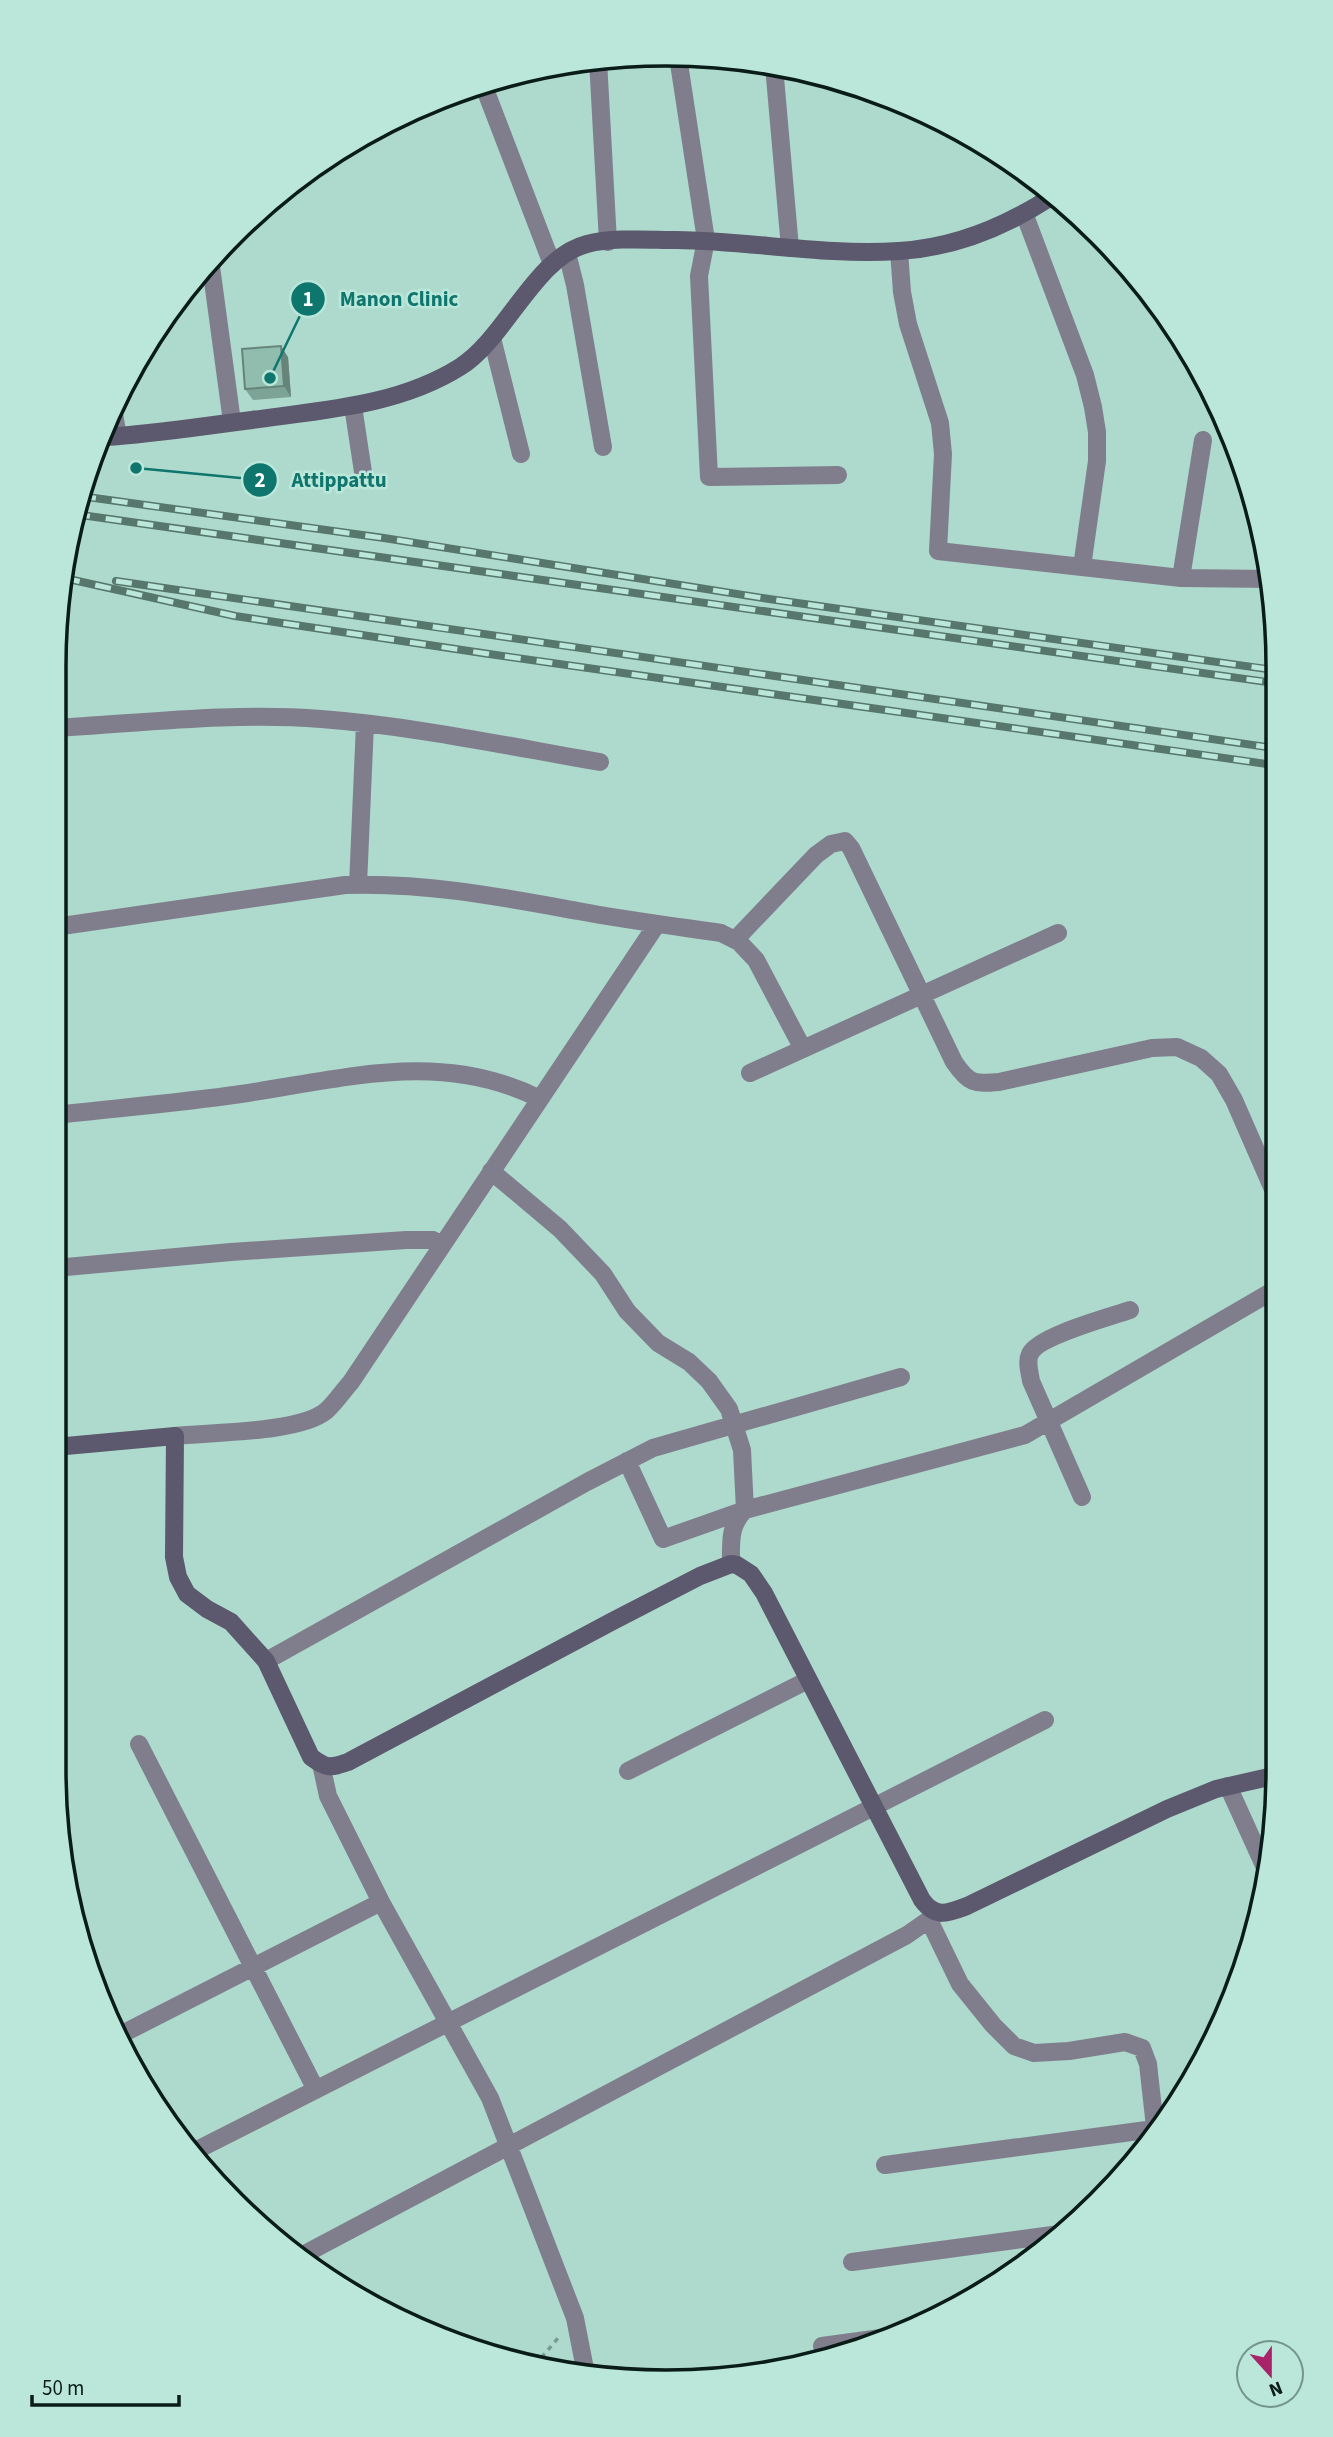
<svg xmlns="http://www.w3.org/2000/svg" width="1333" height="2437" font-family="'Source Sans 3',sans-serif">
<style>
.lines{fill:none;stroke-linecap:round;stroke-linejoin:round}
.path{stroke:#779b90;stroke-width:3.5;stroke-dasharray:5 5;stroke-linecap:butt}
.street{stroke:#807e8d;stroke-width:18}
.secondary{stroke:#5c586d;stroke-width:18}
.rail-casing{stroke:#57766c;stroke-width:8}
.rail{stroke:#bae7d9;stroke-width:5;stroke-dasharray:16;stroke-linecap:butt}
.wall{fill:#7da396}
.shaded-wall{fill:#66847a}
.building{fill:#91bdaf;stroke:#66847a;stroke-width:2}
.rim{fill:none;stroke:#0a1c17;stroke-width:3.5}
.leader{fill:none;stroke:#0f766e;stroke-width:2.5}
.callout-dot{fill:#0f766e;stroke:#bae7d9;stroke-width:2.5}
.mark-label{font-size:21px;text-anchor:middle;font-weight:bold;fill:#fff}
.callout-label{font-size:21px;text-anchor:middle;font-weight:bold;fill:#0f766e;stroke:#bae7d9;stroke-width:5;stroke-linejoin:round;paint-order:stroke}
</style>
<rect width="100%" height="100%" fill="#addacc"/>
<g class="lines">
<path class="path" d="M535,2365L559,2337"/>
<path class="street" d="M678,57L706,240L699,276L709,477L838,475
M598,60L608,242
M774,66L790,248
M483,84L552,264
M1024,213L1085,375L1093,407L1097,432V461L1082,567
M899,251L902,292L908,324L940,423L943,454L938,551L1181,578L1272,579
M567,253L575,285L603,447
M210,259L232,422
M492,338L521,454
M353,406L363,472
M114,414L118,436
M1181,578L1203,440
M55,728C143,723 233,712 321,719C414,726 507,746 600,762
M358,885L365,724
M55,927L345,885C424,882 501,897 578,911C626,920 673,926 721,933L739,942L756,960L803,1049
M735,940L816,855L831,844L845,841L851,848L954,1062C969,1084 974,1084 999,1082L1152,1048L1177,1047L1201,1058L1219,1074L1234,1100L1275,1194
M750,1073L1058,933
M55,1115C117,1108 179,1103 241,1094C344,1079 441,1049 540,1099
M491,1171L560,1229L603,1274L627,1311L658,1343L689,1362L709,1381L729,1409L742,1450L745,1510
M55,1268L231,1252L406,1240H433L442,1245
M175,1436C212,1432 299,1433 326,1411C335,1403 343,1391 351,1382L657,924
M627,1461L663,1539L745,1510L1025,1435L1276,1289
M1082,1497L1031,1381C1030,1373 1026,1362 1030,1354C1038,1336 1110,1317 1130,1310
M731,1564C731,1543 729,1525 745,1510
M266,1661L587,1482L653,1448L901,1377
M139,1744L316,2090
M321,1764L328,1796L381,1902L490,2098L575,2318L585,2369
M628,1771L808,1680
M1228,1786L1267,1872
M929,1920L960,1984L993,2025L1014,2046L1034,2053L1069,2051L1125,2042L1142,2048L1148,2064L1155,2127
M122,2034L381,1902
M191,2153L1045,1720
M885,2165L1154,2129
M301,2256L907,1935L937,1914
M852,2262L1067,2233
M822,2346L903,2335"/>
<path class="secondary" d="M105,437C154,434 203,426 252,420C322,410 398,406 460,367C506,338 535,257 587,244C614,237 650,240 677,240C751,241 825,256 899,251C953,248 1006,226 1051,197
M55,1447L175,1436L174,1557L178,1577L187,1594L207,1609L231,1622L266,1661L311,1757C327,1769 330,1768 348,1762L611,1622L700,1576L731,1564L737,1565L751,1574L764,1593L922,1900C936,1919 948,1913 967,1906L1167,1809L1216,1789L1277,1775"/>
<g class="rail-casing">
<path id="rail" d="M80,496L384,538L769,599L1274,670
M74,514L1274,683
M64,578L235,616L489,654L1274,765
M116,581L1274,748"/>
</g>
<use href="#rail" class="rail"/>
</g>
<path class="wall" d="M288,357L291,397L253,400L245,389Z"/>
<path class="shaded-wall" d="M281,346L288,357L291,397L284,386Z"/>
<path class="building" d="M281,346L284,386L245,389L242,349Z"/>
<path d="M0 0H1333V2437H0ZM666 66H666A600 600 0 0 1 1266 666V1770A600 600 0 0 1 666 2370H666A600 600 0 0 1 66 1770V666A600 600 0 0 1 666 66Z" fill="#bae7d9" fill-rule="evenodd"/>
<path class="rim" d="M666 66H666A600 600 0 0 1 1266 666V1770A600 600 0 0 1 666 2370H666A600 600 0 0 1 66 1770V666A600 600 0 0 1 666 66Z"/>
<path class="leader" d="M270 378L308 299M136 468L260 480"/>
<g class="callout-dot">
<circle cx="270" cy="378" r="7"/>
<circle cx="136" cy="468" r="7"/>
<circle cx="308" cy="299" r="18"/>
<circle cx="260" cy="480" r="18"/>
</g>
<g class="mark-label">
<text x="308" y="306">1</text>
<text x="260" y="487">2</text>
</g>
<g class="callout-label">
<text x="399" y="306">Manon Clinic</text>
<text x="339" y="487">Attippattu</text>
</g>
<g transform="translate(1270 2374) rotate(159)"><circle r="33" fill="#bae7d9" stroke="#74968b" stroke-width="2"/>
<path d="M0-5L12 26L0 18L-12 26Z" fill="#a9236b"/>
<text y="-10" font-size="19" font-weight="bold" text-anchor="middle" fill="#0a1c17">N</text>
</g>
<path d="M32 2395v10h147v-10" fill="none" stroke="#0a1c17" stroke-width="3.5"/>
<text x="42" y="2395" font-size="21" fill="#0a1c17" stroke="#bae7d9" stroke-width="5" paint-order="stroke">50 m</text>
</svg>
